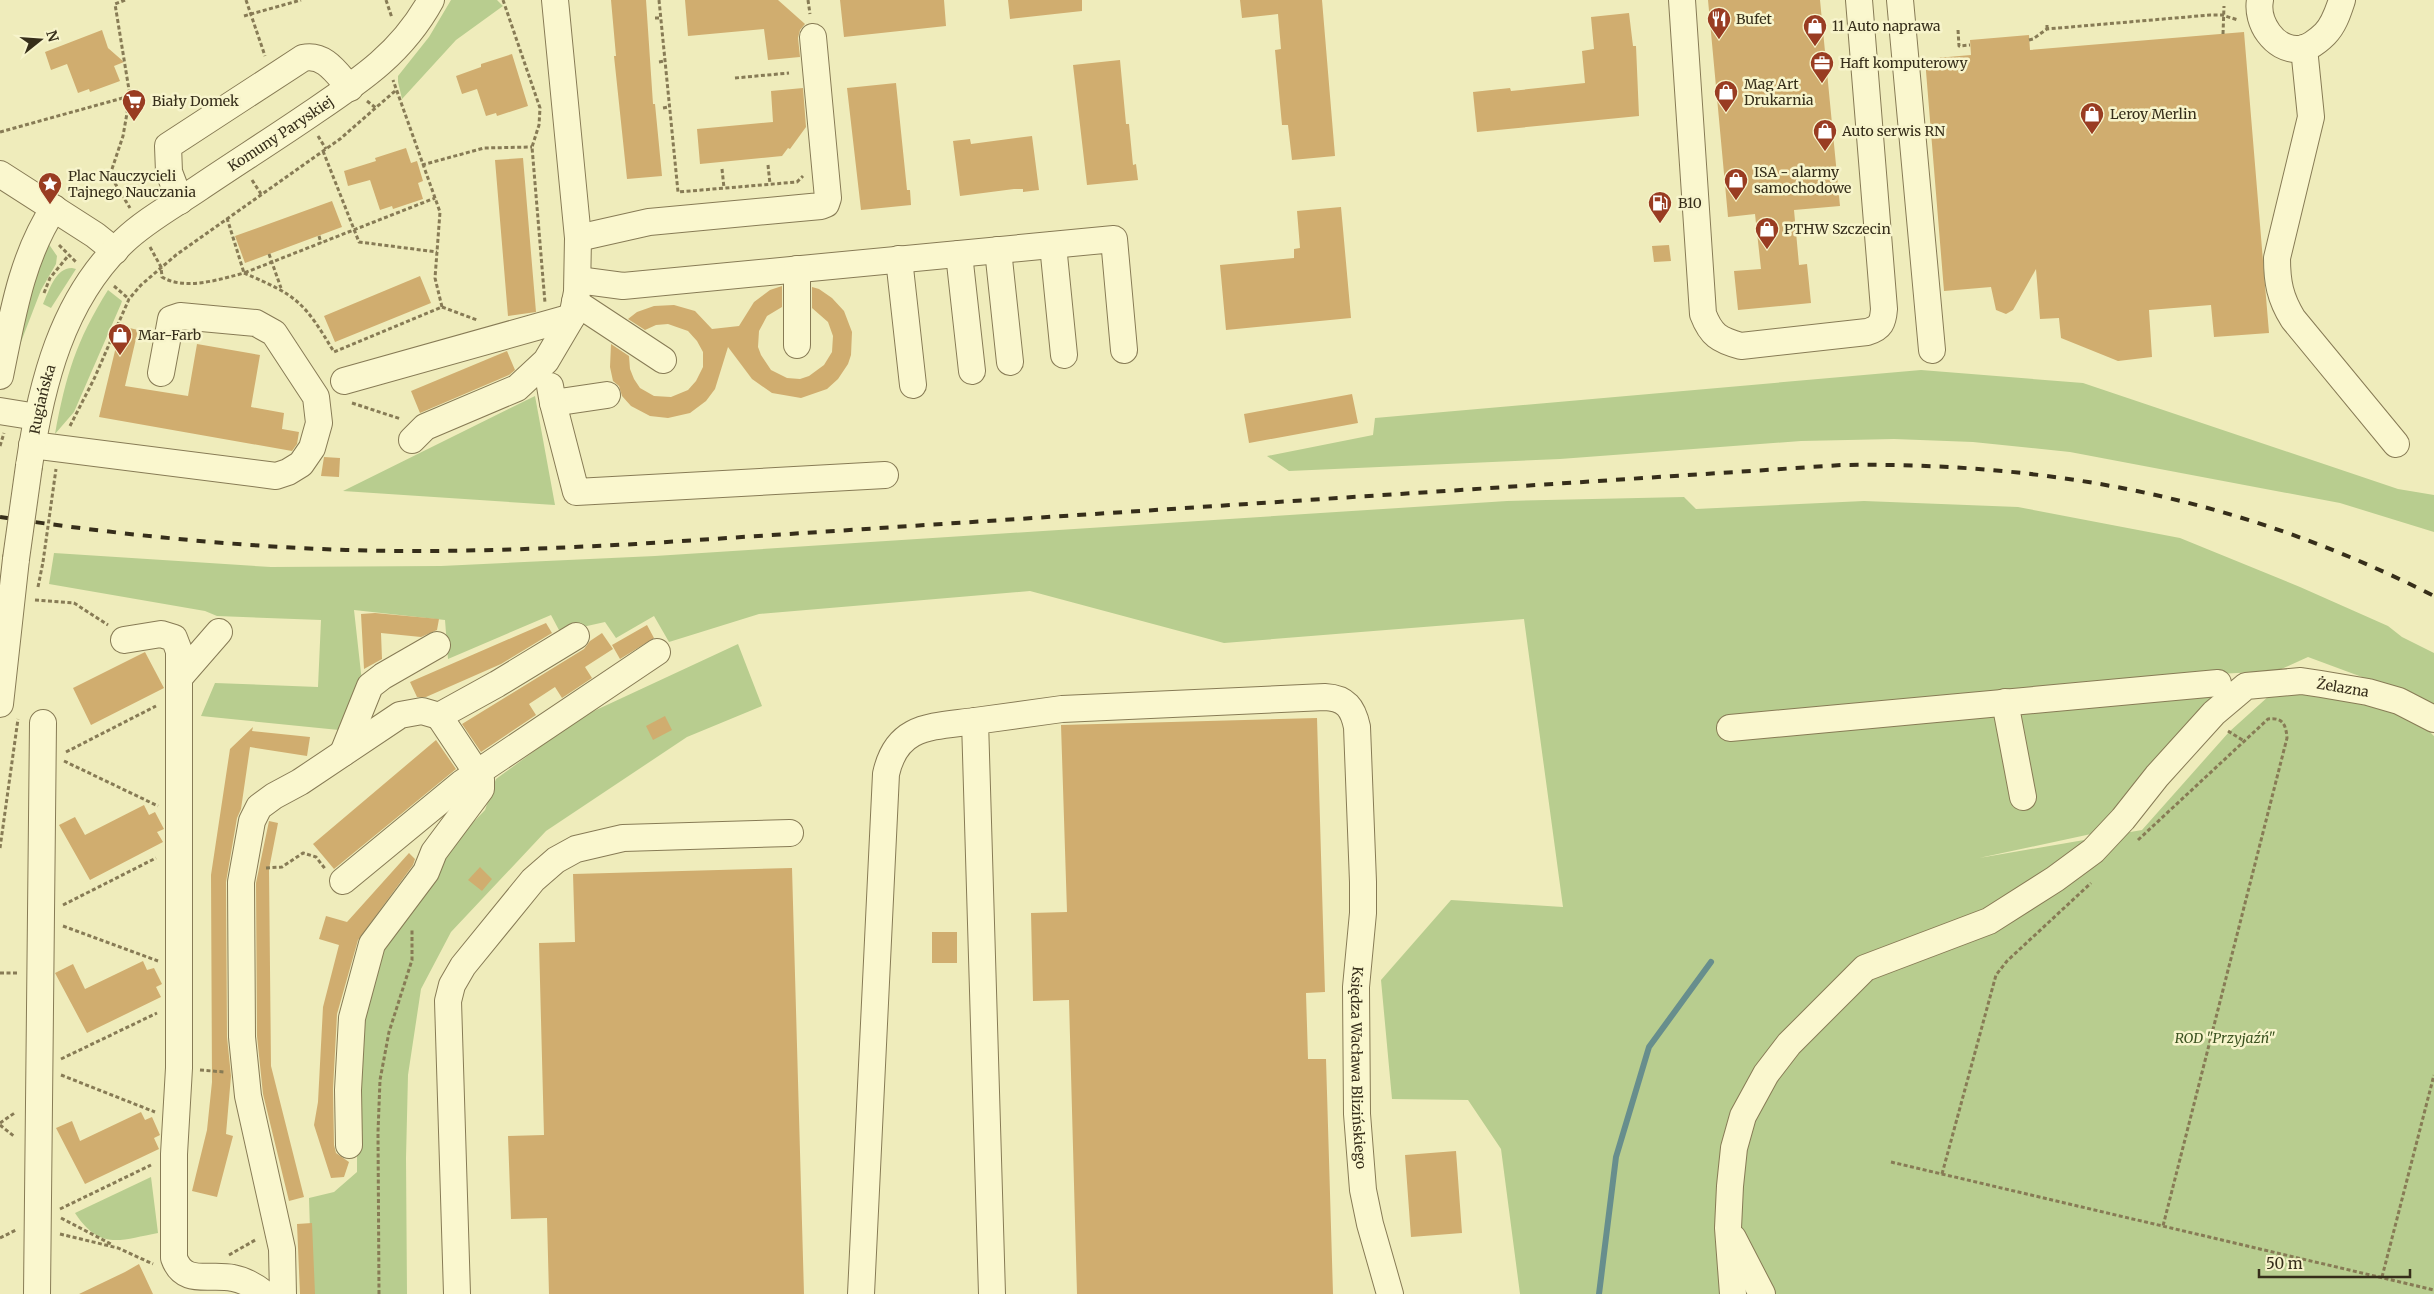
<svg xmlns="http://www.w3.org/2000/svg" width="2434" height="1294" font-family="Merriweather,serif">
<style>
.green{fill:#b8cd8f}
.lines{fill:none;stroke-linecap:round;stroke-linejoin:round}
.stream{stroke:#678e8d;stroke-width:6}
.building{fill:#d0ad6f}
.minor-casing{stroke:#877b55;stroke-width:28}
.path{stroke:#877b55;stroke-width:3;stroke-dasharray:4 2.5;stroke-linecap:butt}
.minor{stroke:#faf7ce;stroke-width:26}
.rail{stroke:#362e1a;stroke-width:4;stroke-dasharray:9 9;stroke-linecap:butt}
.minor-bridge-casing{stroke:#877b55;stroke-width:28;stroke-linecap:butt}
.path-bridge{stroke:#877b55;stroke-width:3;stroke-dasharray:4 2.5;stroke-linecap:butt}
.minor-bridge{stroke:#faf7ce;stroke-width:26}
.labels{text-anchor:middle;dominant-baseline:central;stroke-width:5;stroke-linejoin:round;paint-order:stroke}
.poi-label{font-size:14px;fill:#362e1a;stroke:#f7f4cb;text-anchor:start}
.street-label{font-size:14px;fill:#362e1a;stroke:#f7f4cb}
.park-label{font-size:14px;font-style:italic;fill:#3b5320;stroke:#f7f4cb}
</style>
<rect width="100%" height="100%" fill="#efecbb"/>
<path class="green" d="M451,0H497L503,6L456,40L402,99L398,82V76L429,37Z
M48,243L57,256L56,264L41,290L21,342H17L37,261Z
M72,268L76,269L51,308L43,304C49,291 55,268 72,268Z
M108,290L122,301L121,304L74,412L55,434C66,375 76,341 108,290Z
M1921,370L2083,383L2398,489L2434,495V532L2340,503L2070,452L1973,442L1894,439L1801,441L1560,459L1289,471L1267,456L1373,435L1375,418Z
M535,396L555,505L343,491Z
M1684,497L1696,509L1864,501L2018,507L2180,538L2300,587L2388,626L2402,637L2434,653V708L2416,697L2308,657L2277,671L2217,674V691L2105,831L1979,858L2142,830L2229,732L2270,695L2300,688L2387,705L2416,719L2434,736V1294H1520L1501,1149L1468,1100L1392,1099L1381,980L1451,900L1563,907L1524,619L1224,643L1030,591L759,614L669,642L654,616L616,638L605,622L560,632L551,615L448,659L445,620L354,610L362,682L339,730L201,716L215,683L318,687L321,620L217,616L205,611L49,584L54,553L271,567L441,566L655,556L1507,501Z
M738,644L762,706L687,737L546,831L451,932L421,989L408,1075L406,1158L407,1294H312L309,1198L334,1192L357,1172V1021L378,947L442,855L485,810L496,779L581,717Z
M151,1177L158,1233C120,1240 100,1251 75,1213Z"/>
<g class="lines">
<path class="stream" d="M1599,1294L1616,1157L1649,1047L1711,962"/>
</g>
<path class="building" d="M611,0H646L653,104H655L662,176L627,179L614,56H616Z
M685,0H778L805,24L800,30L798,38L800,57L768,60L764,29L688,36Z
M840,0H944L946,26L844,37Z
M1008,0H1082V11L1010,19Z
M1240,0H1322L1335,156L1292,160L1288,125H1282L1275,50L1281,49L1278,14L1242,18Z
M1708,0H1820L1840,206L1794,210L1799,265L1807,264L1811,303L1738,310L1734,271L1761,269L1755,214L1728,217Z
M1629,13L1633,46H1636L1639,116L1477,132L1473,92L1510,88L1511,91L1585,83L1582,51L1594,49L1591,17Z
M102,30L108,48L124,62L114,66L120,81L90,92L89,89L78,93L67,64L51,70L45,52Z
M2244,32L2269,333L2214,337L2211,305L2149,310L2152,357L2118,361L2061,338L2059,318L2040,319L2036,269L2013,310L2006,314L1996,310L1991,287L1944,291L1925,59L1971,55L1970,40L2029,35L2030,50Z
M512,54L528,106L497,116L496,113L486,116L477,89L462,94L456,76L481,67V64Z
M1120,60L1126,124H1129L1133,165L1136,164L1138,180L1087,185L1073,65Z
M896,83L907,190H910L911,205L861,210L847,88Z
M803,88L806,127L790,149L788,148L782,156L700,164L697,129L773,122L771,91Z
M1032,136L1039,190L1023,192V189H1014L960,196L953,141L970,139L971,144Z
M406,148L411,163L417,161L423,181L418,183L423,199L393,209L392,206L380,210L370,180L348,186L344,171L376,161L375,158Z
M523,158L536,312L508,316L495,160Z
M332,201L342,227L245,263L235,236Z
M1341,207L1351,318L1226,330L1220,265L1294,258V249L1300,248L1297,211Z
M1669,245L1671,261L1654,262L1652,246Z
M420,276L431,303L335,342L324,316Z
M782,286V307L767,316L759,331L758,347L761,355L771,370L787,378L800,379L809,376L824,365L832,352L833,336L828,322L812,308V287L819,289L832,298L844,311L852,332L851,355L848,364L838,379L827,389L801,398L772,393L752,379L728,347L715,389L706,401L690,413L668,418L650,416L631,406L622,396L619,386L613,381L610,367L611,344L629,356L630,369L634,379L640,388L654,396L671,397L688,390L696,381L703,367V352L697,341L688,331L668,324L656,325L645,330L628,319L637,312L654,306L674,305L695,311L712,329L739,326L754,302L770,290Z
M121,326L138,330L125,386L188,396L197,344L260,355L251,407L284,413L282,429L299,432L297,444L292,451L99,417Z
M507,351L515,370L509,375L420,413L411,391Z
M1352,394L1358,423L1249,443L1244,414Z
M324,457L340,458L339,477L321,476Z
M375,613L439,619L437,630L421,637L381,633L382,659L364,669L361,614Z
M546,623L552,633L501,664L426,697H417L410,682Z
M647,625L654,638L620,659L612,645Z
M602,633L613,649L585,667L592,678L562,698L555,687L529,704L536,715L481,752L462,724L584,649L590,641Z
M145,652L164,688L91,725L73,688Z
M665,716L672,730L653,740L646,726Z
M1317,718L1325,992L1306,993L1308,1059H1326L1333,1294H1077L1069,1000L1033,1001L1031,913L1067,912L1061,725Z
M253,727L252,731L310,737L307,756L250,747L241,809L237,818L226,882L227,1037L231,1076L226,1134L233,1136L217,1197L192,1191L207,1130L212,1082L211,875L230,749Z
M436,740L456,769L334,869L313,844Z
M144,805L149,815L155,812L164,829L157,832L163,842L90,880L59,825L75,817L85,835Z
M269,821L278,823L269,869L271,1066L304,1197L289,1201L263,1094L257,1036L256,883Z
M409,853L415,859L413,865L358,940L337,1014L333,1089L334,1145L336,1153L349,1162L344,1177L331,1178L314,1125L318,1102L323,1007L339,945L319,939L326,916L347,922Z
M480,867L492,879L482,891L468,880Z
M792,868L804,1294H549L547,1218L511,1219L508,1136L544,1135L539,943L575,942L573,874Z
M932,932H957V963H932Z
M143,961L147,970L154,968L162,984L156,987L161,997L87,1033L55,973L73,964L85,989Z
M141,1112L145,1120L152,1117L160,1135L154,1138L159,1149L85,1184L56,1128L72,1121L80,1141Z
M1456,1151L1462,1233L1411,1237L1405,1155Z
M312,1223L315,1294H300L297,1224Z
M139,1264L153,1294H79L125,1272Z"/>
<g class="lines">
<g class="minor-casing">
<g id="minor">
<path d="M1682,0L1703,314C1711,335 1719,340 1741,346L1867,332C1881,328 1883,322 1884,309L1859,0"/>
<path d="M1900,0L1932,350"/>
<path d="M2260,0C2256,22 2274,50 2298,49C2307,49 2318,41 2325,34C2334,25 2338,12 2342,0"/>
<path d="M2304,48L2311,117L2277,258C2277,282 2280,298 2293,319L2396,444"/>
<path d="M0,174L95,235L115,251"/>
<path d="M180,201L169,172L168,146L303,58C325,53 337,74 350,88"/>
<path d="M578,238L649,222L821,206L826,204L828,198L813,37"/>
<path d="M1053,245L1064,355"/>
<path d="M998,250L1010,362"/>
<path d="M959,254L972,371"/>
<path d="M899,259L913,385"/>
<path d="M578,280L623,286L1114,239L1124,350"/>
<path d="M575,302L663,360"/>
<path d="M797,345V269"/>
<path d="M0,376C12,318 21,258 54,208"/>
<path d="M344,381L572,317"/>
<path d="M550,386L553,403L607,395"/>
<path d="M553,403L576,492L885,475"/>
<path d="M0,411L37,417"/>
<path d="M412,440L425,427L517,388L546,361L572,317L577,292L578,238L555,0"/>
<path d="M32,445L276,476L288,472L301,464L312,448L319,423L316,397L274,333L256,323L180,316L171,319L161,373"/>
<path id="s1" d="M29,466C41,385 62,299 124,241C146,220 174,205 199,188C236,163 274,139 312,113C361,80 402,53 431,0"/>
<path d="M124,640L161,634L174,638L179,651V1068L174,1154V1258C184,1286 209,1273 233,1278C244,1280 256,1287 265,1294"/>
<path d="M179,678L219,632"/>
<path d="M2005,702L2023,797"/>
<path d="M0,704L16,559"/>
<path d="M1730,728L2218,683"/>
<path d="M343,753L370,686L383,676L437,645"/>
<path d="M343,881L462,783L657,652"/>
<path d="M349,1145L348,1090L352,1018L372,944L426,872L434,852L481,789V779L439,716"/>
<path d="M1733,1238L1762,1294"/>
<path d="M37,1294L43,723"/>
<path d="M283,1294L282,1249L248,1096L242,1037L241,882L252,821L259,807L274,796L300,782L400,715L422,711L439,716L497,684L576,636"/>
<path d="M457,1294L448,1001L452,985L463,966L533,880L556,860L576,849L623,838L790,833"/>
<path d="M861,1294L886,774C897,724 932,727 975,721"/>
<path id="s2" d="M992,1294L975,721L1062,709L1325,697C1346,698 1353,708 1357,727L1363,882V913L1356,987L1357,1114L1363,1190L1370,1224L1390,1294"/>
<path id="s3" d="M1733,1294L1728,1228L1730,1186L1734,1148L1743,1116L1766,1074L1789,1044L1865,968L1989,921L2055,879L2093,851L2123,819L2157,776L2214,713L2246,686L2301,681L2321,684L2368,692L2399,701L2434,719"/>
</g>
</g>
<path class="path" d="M125,0L115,4L130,96L123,136L110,175L130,208
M246,0L265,56
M386,0L392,18
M503,0L540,108L539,125L532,147L545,303
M659,0L678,192L797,182L803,176
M808,0L810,14
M244,16L301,0
M655,18H661
M2047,29V23
M1958,30L1959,46L1970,45
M2223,34L2224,6
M2029,40L2033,39L2047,29L2210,15H2222L2238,20
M659,62L665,61
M735,78L789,73
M367,101L376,108
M663,108L669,107
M0,132L130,96
M318,136L326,149
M323,151L359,242L437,252
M422,165L484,148L532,147
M768,165L770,184
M722,169L724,188
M252,180L261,194
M227,218L244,273L435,198
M319,236L321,243
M59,245L77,263
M150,247L161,267L162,277C185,291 221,279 244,273C298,296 304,302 334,352L442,307L435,278L440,212L393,80
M269,254L281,288
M114,286L129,299
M44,293L50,278L68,256
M442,307L477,320
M352,403L401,419
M70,426L94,379L129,299L141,285L176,255L340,139L395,91
M0,446L4,433
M38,587L43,562
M35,600L74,603L108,625
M2228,731L2244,741
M66,752L156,706
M64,761L158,806
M2138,840L2268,719C2283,717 2286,725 2287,738L2163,1226
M0,848L18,719
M266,868L282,867L303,853L316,857L326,870
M63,905L156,858
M63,926L158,961
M0,973H18
M61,1059L157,1013
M200,1070L224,1072
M61,1075L155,1112
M0,1123L16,1112
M0,1125L15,1137
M1891,1162L2434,1290
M1942,1174L1996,975L2007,961L2091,883
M60,1209L151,1165
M61,1218L113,1245
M60,1234L118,1248L153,1264
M0,1238L16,1230
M229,1255L257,1239
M2382,1277L2434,1075
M379,1294L378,1132L380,1080L389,1032L412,960V928"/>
<use href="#minor" class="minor"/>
<path class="rail" d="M0,517C114,534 230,546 346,550C442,553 540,549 636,544L1842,465C2055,462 2243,499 2434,596"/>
<g class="minor-bridge-casing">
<path id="minor-bridge" d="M16,559L29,466"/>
</g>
<path class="path-bridge" d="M43,562L56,469"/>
<use href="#minor-bridge" class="minor-bridge"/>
</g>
<defs>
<g id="restaurant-pin" transform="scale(1.25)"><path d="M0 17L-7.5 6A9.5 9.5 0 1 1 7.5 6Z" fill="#993c22" stroke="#f7f4cb"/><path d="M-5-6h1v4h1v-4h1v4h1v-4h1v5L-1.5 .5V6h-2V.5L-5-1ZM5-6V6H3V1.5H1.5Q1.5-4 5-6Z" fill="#fff"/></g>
<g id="shop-pin" transform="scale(1.25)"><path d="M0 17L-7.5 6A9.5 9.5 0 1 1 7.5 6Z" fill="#993c22" stroke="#f7f4cb"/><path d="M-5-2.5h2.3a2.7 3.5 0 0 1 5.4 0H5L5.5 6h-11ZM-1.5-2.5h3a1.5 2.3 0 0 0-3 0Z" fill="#fff"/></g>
<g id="office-pin" transform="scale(1.25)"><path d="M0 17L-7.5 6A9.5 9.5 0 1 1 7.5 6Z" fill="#993c22" stroke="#f7f4cb"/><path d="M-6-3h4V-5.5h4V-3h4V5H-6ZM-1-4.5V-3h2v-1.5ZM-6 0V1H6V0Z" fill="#fff"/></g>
<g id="supermarket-pin" transform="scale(1.25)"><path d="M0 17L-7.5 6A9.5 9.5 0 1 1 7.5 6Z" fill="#993c22" stroke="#f7f4cb"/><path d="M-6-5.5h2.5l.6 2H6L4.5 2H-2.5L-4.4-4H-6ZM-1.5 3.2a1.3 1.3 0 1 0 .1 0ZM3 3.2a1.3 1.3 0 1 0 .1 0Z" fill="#fff"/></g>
<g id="sight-pin" transform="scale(1.25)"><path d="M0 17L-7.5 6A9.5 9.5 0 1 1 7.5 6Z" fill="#993c22" stroke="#f7f4cb"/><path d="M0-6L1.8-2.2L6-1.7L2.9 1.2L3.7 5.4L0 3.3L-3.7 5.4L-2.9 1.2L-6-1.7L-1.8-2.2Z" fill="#fff"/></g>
<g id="fuel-pin" transform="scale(1.25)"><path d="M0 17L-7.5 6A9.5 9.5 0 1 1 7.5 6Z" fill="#993c22" stroke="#f7f4cb"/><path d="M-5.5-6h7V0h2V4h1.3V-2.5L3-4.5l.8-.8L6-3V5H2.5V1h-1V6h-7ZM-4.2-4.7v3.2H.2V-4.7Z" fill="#fff"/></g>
</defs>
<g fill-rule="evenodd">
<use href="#restaurant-pin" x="1719" y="19"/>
<use href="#shop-pin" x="1815" y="26"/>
<use href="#office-pin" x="1822" y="63"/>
<use href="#shop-pin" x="1726" y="92"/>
<use href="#supermarket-pin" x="134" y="101"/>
<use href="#shop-pin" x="2092" y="114"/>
<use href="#shop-pin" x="1825" y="131"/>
<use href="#shop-pin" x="1736" y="180"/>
<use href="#sight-pin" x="50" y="184"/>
<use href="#fuel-pin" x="1660" y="203"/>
<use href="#shop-pin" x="1767" y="229"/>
<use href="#shop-pin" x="120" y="335"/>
</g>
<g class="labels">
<g class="poi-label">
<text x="1736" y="19">Bufet</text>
<text x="1832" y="26">11 Auto naprawa</text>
<text x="1840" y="63">Haft komputerowy</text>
<text x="1744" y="84">Mag Art<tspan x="1744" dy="16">Drukarnia</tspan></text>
<text x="152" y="101">Biały Domek</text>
<text x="2110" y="114">Leroy Merlin</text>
<text x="1842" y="131">Auto serwis RN</text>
<text x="1754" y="172">ISA - alarmy<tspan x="1754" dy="16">samochodowe</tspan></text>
<text x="68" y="176">Plac Nauczycieli<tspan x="68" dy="16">Tajnego Nauczania</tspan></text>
<text x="1678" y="203">B10</text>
<text x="1784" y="229">PTHW Szczecin</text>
<text x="138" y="335">Mar-Farb</text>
</g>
<g class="street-label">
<text stroke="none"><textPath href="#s1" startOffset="439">Komuny Paryskiej</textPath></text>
<text stroke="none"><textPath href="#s1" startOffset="68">Rugiańska</textPath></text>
<text stroke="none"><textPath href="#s3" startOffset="954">Żelazna</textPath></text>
<text stroke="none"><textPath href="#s2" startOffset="1314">Księdza Wacława Blizińskiego</textPath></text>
</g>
<g class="park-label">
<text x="2225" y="1038">ROD "Przyjaźń"</text>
</g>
</g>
<g transform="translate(40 40) rotate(73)" stroke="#f7f4cb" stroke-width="4" paint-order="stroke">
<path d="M0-4L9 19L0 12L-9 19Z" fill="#362e1a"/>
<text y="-8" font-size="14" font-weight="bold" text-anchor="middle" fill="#362e1a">N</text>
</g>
<path d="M2259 1269v8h151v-8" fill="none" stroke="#362e1a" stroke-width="2.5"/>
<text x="2266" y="1269" font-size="15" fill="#362e1a" stroke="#f7f4cb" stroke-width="4" paint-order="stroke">50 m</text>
</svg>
